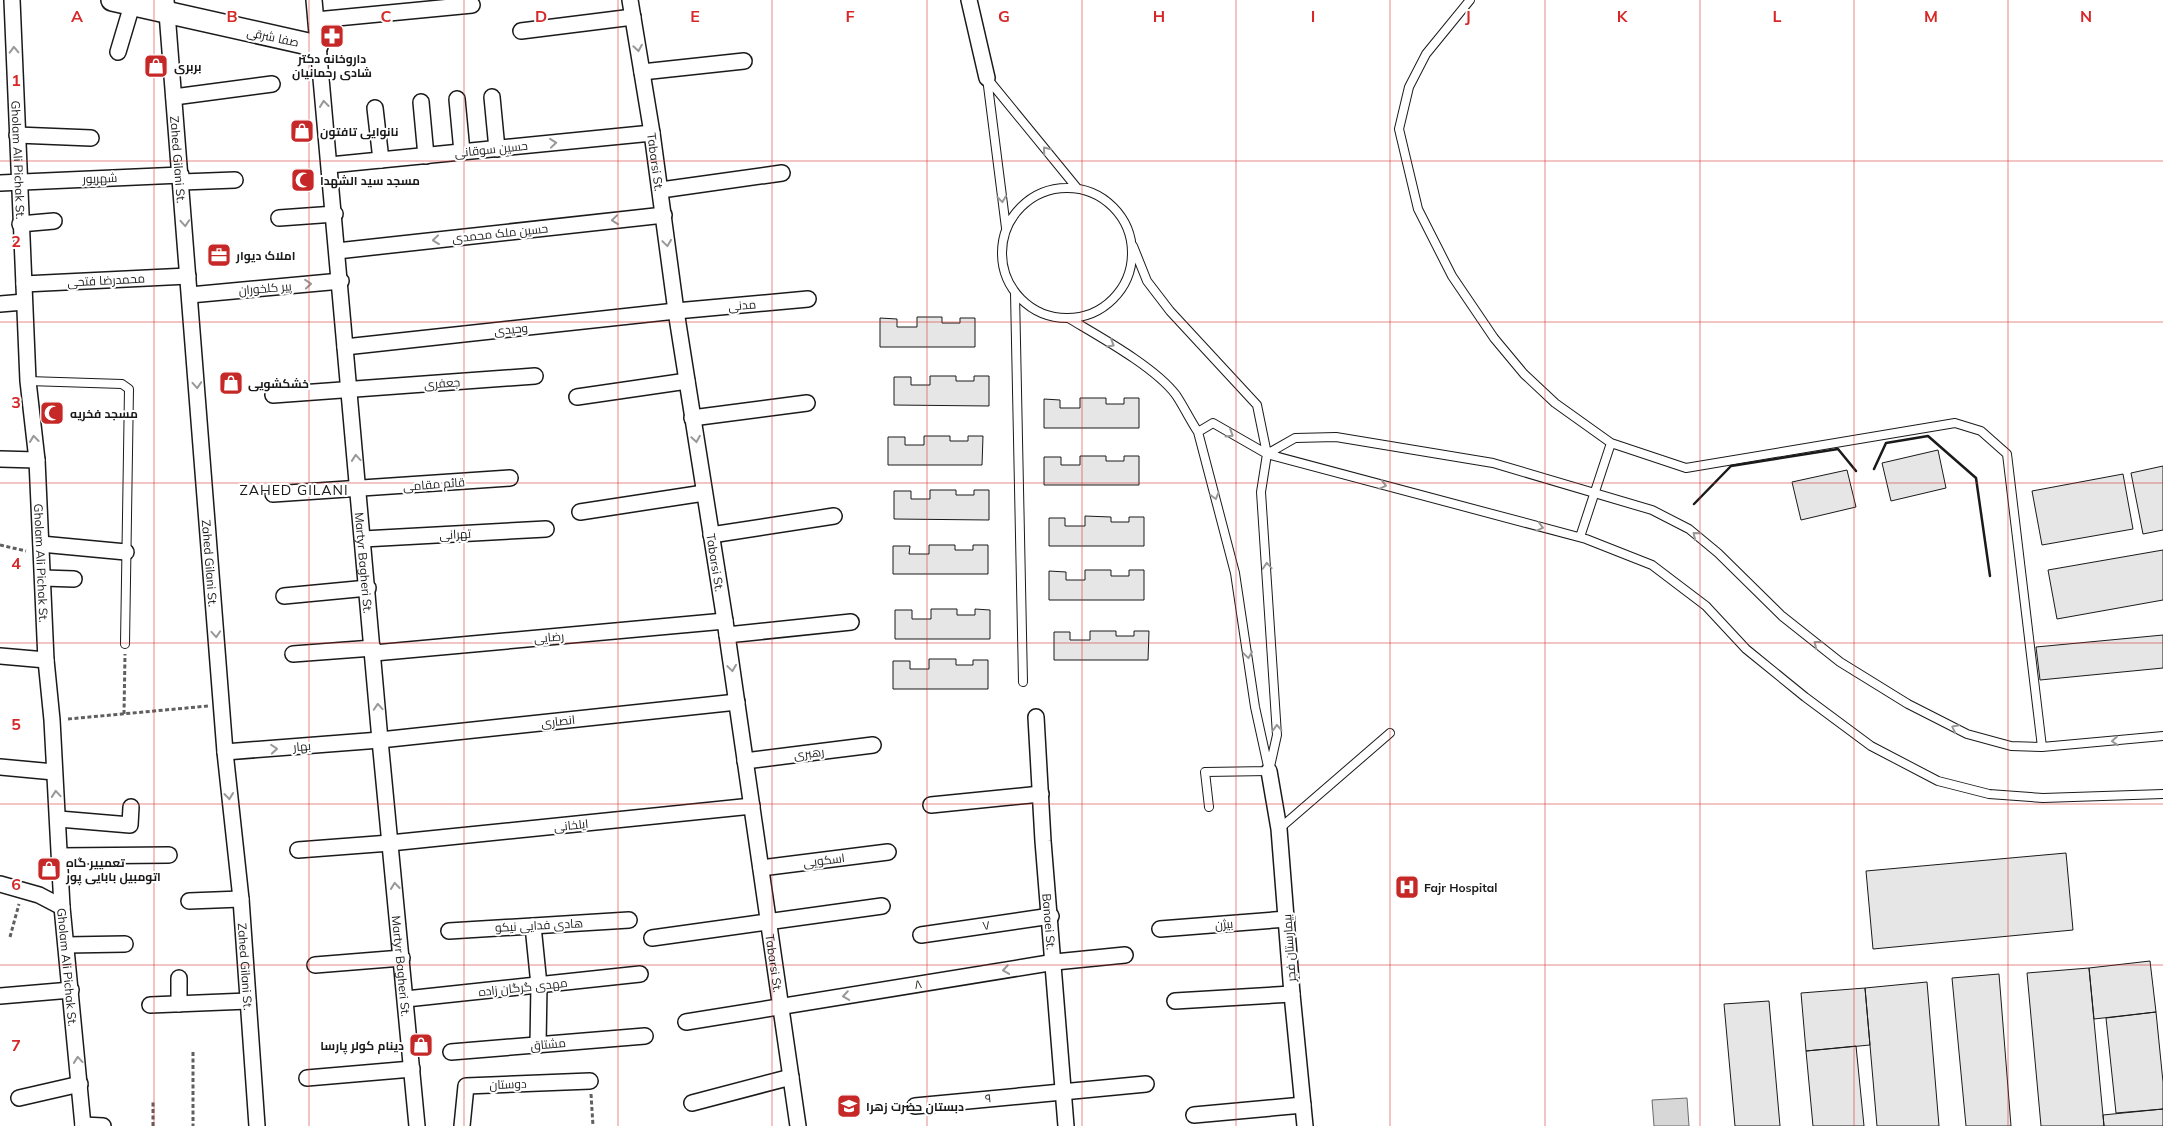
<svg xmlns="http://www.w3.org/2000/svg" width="2163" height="1126" font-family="Mulish,Cairo,sans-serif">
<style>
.water{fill:#d7d7d7;stroke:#6a6a6a}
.building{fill:#e6e6e6;stroke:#1a1a1a}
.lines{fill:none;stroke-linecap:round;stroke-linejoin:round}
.lane-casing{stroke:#1a1a1a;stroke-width:10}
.street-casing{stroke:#1a1a1a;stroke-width:18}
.secondary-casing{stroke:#1a1a1a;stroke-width:24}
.path{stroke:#5f5f5f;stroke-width:3;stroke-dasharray:4 2.5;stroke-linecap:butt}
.lane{stroke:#fff;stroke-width:8}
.street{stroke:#fff;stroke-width:15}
.secondary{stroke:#fff;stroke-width:21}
.wall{stroke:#1a1a1a;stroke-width:2.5}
.oneway{stroke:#989898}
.grid{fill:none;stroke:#d62828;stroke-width:1;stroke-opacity:0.55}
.labels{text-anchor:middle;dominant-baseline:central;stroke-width:4;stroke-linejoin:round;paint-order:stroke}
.street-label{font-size:12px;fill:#1a1a1a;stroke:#fff}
.poi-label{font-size:12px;font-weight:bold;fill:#1a1a1a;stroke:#fff;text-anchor:start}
.neighbourhood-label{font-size:14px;letter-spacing:1px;fill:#1a1a1a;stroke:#fff}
.grid-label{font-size:16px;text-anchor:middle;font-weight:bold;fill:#d62828;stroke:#fff;stroke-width:4;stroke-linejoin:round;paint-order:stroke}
</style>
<rect width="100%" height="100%" fill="#fff"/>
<path class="water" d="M1687,1098L1689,1126H1654L1652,1100Z"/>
<path class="building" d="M917,317H942V323H960V318H975V347H880V318L897,319V327H917Z
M930,376H956V381H974V376H989V406L894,405V377H911V385H930Z
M1080,398H1106V404H1124V398H1139V428H1044V399L1060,400V408H1080Z
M924,436H950V441H968V436H983L982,465H888V437H905V445H924Z
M1938,450L1946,488L1891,501L1882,463Z
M1080,456H1106V461H1124V456H1139V485H1044V457H1061V465H1080Z
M2163,466V530L2143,534L2131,473Z
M1847,470L1856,507L1801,520L1792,482Z
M2123,474L2133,529L2042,545L2032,491Z
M930,490H956V495H974V490H989V520L894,519V491H911V499H930Z
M1085,516L1111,517V522H1129V517H1144V546H1049V518H1065V526H1085Z
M929,545H955V550H973V545H988V574H893V546H910L909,554H929Z
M2163,550V600L2057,619L2048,570Z
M1085,570H1111V576H1129V570H1144V600H1049V571L1066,572V580H1085Z
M931,609H957V615H975V609L990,610V639H895V610H912V619H931Z
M1090,631H1116V636H1134V631H1149L1148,660H1054V632H1070V640H1090Z
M2163,635V668L2040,680L2036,647Z
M929,659H956V665H973V660H988V689H893V661H910V669H929Z
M2066,853L2073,930L1873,949L1866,871Z
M2150,961L2156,1012L2094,1019L2089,968Z
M2089,968L2104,1126H2041L2027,973Z
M1999,974L2011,1126H1966L1952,978Z
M1927,982L1939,1126H1877L1865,988Z
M1865,988L1870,1045L1806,1051L1801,993Z
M1769,1001L1780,1126H1735L1724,1004Z
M2156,1012L2163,1082V1109L2116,1113L2106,1018Z
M1856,1046L1864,1126H1813L1806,1051Z
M2163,1109V1126H2104L2103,1115Z"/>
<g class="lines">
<g class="lane-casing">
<path id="lane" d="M1470,0L1426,54L1409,87L1399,129L1418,209L1452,276L1494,338L1524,374L1555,403L1611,443L1686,468L1955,423L1981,431L2007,454L2042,747
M1002 253a65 65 0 1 1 130 0a65 65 0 1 1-130 0Z
M1006,228L987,78L1077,188
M1133,246L1147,281L1170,311L1257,405L1267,454L1295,438L1336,437L1493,463L1652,510L1689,529L1718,553L1782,616L1840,662L1908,704L1967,734L2011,746L2042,747L2163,736
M1015,293L1023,682
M1070,319C1100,337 1155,367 1176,395C1184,407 1190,420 1198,432L1213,423L1267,454L1586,539L1652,565L1706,606L1746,649L1805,697L1871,746L1938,781L1989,794L2043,798L2163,794
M28,381L122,384L129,389L125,644
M1198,432L1235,573L1255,707L1269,771L1277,735L1261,492L1267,454
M1580,537L1611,443
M1209,807L1205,772L1269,771
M1279,829L1390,733"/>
</g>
<g class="street-casing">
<g id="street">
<path id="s1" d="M12,0L28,381L37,460L46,660L52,720L62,907L83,1126"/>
<path id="s2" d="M166,0L225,752L241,899L257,1126"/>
<path id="s3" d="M314,0L380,740L417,1126"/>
<path id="s4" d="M630,0L652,133L676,311L725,621L798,1126"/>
<path d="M969,0L987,78"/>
<path d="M316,20L472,5"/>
<path d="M521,31L633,17"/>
<path d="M118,52L132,5"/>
<path d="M642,72L744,61"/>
<path d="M174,97L272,84"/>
<path d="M492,97L497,149"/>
<path d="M457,99L462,152"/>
<path d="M421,102L426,156"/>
<path d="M375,108L381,160"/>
<path d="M17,135L91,138"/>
<path d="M330,165L652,133"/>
<path d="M182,182L235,180"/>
<path d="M0,183L181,175"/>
<path d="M661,190L782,173"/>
<path d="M279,218L335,214"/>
<path d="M20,224L54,221"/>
<path d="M337,251L664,215"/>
<path d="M24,284L188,276"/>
<path d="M190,295L341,281"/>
<path d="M0,304L24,302"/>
<path d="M345,347L676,311L808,299"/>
<path d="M273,395L535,376"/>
<path d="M577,397L687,381"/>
<path d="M692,418L807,403"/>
<path d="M0,459L37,460"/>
<path d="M273,494L510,478"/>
<path d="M580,512L704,493"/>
<path d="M711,535L834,516"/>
<path d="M363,539L546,529"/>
<path d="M41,544L126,552"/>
<path d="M43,578L74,579"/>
<path d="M284,596L368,588"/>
<path d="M727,635L851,622"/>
<path d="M374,653L725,621"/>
<path d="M293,654L373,648"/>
<path d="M0,656L46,660"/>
<path id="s5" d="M1036,717L1043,841L1066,1126"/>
<path d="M225,752L380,740L737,702"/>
<path d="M745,761L873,745"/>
<path d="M0,767L54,772"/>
<path d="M1269,771L1279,829L1292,994L1305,1126"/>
<path d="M931,805L1041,794"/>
<path d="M59,819L130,825L131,807"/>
<path d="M298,850L390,843L752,806"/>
<path d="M60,856L169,855"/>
<path d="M761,868L888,852"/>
<path d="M0,884L39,895L62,907"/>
<path d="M189,901L241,899"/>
<path d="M533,926L539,985L538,1045"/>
<path d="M1160,929L1287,919"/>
<path d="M449,931L629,920"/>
<path d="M921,935L1051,916"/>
<path d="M652,938L882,906"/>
<path d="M66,945L125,944"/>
<path d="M315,965L402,958"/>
<path d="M179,978V1004"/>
<path d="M0,996L71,990"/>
<path d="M406,999L640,974"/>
<path d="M1175,1001L1292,994"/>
<path d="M150,1005L248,1001"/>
<path d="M686,1022L1055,962L1125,955"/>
<path d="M451,1052L645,1036"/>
<path d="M307,1078L412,1069"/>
<path d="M19,1098L80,1084"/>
<path d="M692,1103L791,1077"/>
<path d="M915,1106L1146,1084"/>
<path d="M1194,1115L1303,1105"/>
<path d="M83,1125L103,1126"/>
<path d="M462,1126L466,1086L590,1081"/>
</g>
</g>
<g class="secondary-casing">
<path id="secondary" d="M112,0L317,46"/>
</g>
<path class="path" d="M0,545L26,551
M124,714L125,654
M68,719L208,706
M10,937L19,904
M193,1052V1126
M591,1094L593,1126
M153,1126V1102"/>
<use href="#lane" class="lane"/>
<use href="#street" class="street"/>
<use href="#secondary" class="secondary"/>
<path class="wall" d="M1874,469L1886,443L1928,436L1976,478L1990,576
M1694,504L1731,466L1838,449L1856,471"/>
</g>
<defs><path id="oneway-chevron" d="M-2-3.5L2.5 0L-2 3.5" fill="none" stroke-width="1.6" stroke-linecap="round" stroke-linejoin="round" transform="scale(1.25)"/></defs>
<g class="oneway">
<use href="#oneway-chevron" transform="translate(638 48) rotate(81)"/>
<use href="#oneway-chevron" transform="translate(14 50) rotate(-92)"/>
<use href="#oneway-chevron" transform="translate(324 104) rotate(-96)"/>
<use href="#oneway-chevron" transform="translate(553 143) rotate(-6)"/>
<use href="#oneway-chevron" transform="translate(1046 150) rotate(-129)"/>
<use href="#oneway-chevron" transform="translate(1002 199) rotate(83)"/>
<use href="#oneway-chevron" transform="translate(615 220) rotate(174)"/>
<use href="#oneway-chevron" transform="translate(185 223) rotate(86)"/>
<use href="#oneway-chevron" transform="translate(436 240) rotate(174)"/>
<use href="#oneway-chevron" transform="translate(667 243) rotate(82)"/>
<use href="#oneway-chevron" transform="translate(308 284) rotate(-5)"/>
<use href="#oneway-chevron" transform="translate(1111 344) rotate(31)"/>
<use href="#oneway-chevron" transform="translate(197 385) rotate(86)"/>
<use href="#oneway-chevron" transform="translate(1230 434) rotate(32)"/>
<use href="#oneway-chevron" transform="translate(34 439) rotate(-96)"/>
<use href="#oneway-chevron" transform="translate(696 439) rotate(81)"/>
<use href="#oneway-chevron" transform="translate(356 458) rotate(-95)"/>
<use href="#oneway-chevron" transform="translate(1383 485) rotate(15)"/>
<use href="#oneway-chevron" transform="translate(1215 496) rotate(75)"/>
<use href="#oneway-chevron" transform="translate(1540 527) rotate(15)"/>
<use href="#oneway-chevron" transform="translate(1696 535) rotate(-141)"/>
<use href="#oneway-chevron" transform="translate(1267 566) rotate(-94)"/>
<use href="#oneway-chevron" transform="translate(216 634) rotate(86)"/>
<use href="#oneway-chevron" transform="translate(1817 644) rotate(-142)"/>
<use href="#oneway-chevron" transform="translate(1248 655) rotate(82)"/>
<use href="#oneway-chevron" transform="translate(732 668) rotate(82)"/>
<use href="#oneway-chevron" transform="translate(378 707) rotate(-94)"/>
<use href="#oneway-chevron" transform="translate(1277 728) rotate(-93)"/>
<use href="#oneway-chevron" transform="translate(1955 728) rotate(-153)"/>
<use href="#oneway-chevron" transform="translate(2115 741) rotate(175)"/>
<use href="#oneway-chevron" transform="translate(274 749) rotate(-5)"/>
<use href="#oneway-chevron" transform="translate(56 794) rotate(-95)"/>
<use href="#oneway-chevron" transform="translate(229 796) rotate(84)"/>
<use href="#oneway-chevron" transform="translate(395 886) rotate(-96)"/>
<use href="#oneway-chevron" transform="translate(1006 970) rotate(171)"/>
<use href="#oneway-chevron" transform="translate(846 996) rotate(171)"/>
<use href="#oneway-chevron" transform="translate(78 1060) rotate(-95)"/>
</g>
<path class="grid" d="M154,0V1126M309,0V1126M464,0V1126M618,0V1126M772,0V1126M927,0V1126M1082,0V1126M1236,0V1126M1390,0V1126M1545,0V1126M1700,0V1126M1854,0V1126M2008,0V1126M0,161H2163M0,322H2163M0,483H2163M0,643H2163M0,804H2163M0,965H2163"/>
<defs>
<g id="pharmacy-square" transform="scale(1.25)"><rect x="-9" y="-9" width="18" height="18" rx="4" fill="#c62828" stroke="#fff"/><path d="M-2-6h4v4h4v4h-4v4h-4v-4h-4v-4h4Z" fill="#fff"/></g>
<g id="shop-square" transform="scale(1.25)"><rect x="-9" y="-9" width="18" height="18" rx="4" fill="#c62828" stroke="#fff"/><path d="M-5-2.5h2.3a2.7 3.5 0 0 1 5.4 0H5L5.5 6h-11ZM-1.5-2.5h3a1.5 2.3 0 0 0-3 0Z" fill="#fff"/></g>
<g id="mosque-square" transform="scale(1.25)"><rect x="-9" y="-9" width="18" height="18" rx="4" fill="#c62828" stroke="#fff"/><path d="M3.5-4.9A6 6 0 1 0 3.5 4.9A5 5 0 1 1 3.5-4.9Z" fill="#fff"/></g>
<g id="office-square" transform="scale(1.25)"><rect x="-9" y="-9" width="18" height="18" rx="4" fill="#c62828" stroke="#fff"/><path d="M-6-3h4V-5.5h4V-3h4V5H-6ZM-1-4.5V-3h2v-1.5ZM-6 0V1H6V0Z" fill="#fff"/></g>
<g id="hospital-square" transform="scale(1.25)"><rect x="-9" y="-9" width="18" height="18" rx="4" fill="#c62828" stroke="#fff"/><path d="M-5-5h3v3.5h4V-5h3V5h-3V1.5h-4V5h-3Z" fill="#fff"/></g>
<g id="school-square" transform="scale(1.25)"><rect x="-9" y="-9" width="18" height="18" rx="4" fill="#c62828" stroke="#fff"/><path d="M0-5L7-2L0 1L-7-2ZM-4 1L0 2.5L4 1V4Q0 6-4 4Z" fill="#fff"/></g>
</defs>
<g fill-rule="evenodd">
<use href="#pharmacy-square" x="332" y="36"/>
<use href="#shop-square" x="156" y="66"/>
<use href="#shop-square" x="302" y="131"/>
<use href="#mosque-square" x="303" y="180"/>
<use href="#office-square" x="219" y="255"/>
<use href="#shop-square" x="231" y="383"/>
<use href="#mosque-square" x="52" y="413"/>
<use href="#shop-square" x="49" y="869"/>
<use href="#hospital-square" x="1407" y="887"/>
<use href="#shop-square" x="421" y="1045"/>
<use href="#school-square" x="849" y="1106"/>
</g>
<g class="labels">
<g class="street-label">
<text transform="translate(273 37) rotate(12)">صفا شرقی</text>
<text transform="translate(491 149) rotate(-6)">حسین سوقانی</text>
<text stroke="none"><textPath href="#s1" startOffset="160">Gholam Ali Pichak St.</textPath></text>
<text stroke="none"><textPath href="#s2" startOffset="160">Zahed Gilani St.</textPath></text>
<text stroke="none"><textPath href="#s4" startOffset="164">Tabarsi St.</textPath></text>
<text transform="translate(100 178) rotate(-2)">شهریور</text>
<text transform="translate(500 233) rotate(-6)">حسین ملک محمدی</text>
<text transform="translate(106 280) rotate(-3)">محمدرضا فتحی</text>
<text transform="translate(265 288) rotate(-5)">پیر کلخوران</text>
<text transform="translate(742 305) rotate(-5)">مدنی</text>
<text transform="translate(511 329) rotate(-6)">وحیدی</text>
<text transform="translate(442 383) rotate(-4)">جعفری</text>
<text transform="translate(434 484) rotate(-4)">قائم مقامی</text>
<text transform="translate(455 534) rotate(-3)">تهرانی</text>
<text stroke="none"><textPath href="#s1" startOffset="564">Gholam Ali Pichak St.</textPath></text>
<text stroke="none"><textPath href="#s2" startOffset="565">Zahed Gilani St.</textPath></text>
<text stroke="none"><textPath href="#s3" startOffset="565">Martyr Bagheri St.</textPath></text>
<text stroke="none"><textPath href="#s4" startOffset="569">Tabarsi St.</textPath></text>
<text transform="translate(549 637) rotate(-5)">رضایی</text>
<text transform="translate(558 721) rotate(-6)">انصاری</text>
<text transform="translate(302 746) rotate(-5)">بهار</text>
<text transform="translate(809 753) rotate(-7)">رهبری</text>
<text transform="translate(571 825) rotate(-6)">ایلخانی</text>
<text transform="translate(824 860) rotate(-7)">اسکویی</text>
<text stroke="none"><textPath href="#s5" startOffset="205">Banaei St.</textPath></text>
<text transform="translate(1224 924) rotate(-5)">بیژن</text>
<text transform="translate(539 925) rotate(-3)">هادی فدایی نیکو</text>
<text transform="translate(986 925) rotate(-8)">۷</text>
<text transform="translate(1289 948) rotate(-94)">بیمارستان فجر</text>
<text stroke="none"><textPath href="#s4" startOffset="974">Tabarsi St.</textPath></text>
<text stroke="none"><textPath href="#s3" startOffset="970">Martyr Bagheri St.</textPath></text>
<text stroke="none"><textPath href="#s1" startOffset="969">Gholam Ali Pichak St.</textPath></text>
<text stroke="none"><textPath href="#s2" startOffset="970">Zahed Gilani St.</textPath></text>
<text transform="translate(918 984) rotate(-9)">۸</text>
<text transform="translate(523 987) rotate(-6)">مهدی گرگان زاده</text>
<text transform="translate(548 1044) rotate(-5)">مشتاق</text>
<text transform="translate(508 1084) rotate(-2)">دوستان</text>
<text transform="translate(988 1098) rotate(-6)">۹</text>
</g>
<g class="poi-label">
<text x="332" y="58" text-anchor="middle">داروخانه دکتر<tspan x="332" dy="14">شادی رحمانیان</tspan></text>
<text x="174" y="66">بربری</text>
<text x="320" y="131">نانوایی تافتون</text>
<text x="320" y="180">مسجد سید الشهدا</text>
<text x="236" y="255">املاک دیوار</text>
<text x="248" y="383">خشکشویی</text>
<text x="70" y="413">مسجد فخریه</text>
<text x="66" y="862">تعمییر گاه<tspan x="66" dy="14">اتومبیل بابایی پور</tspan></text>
<text x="1424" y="887">Fajr Hospital</text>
<text x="404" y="1045" text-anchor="end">دینام کولر پارسا</text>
<text x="866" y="1106">دبستان حضرت زهرا</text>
</g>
<g class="neighbourhood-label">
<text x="294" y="490">ZAHED GILANI</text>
</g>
</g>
<g class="grid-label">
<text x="77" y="22">A</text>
<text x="232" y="22">B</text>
<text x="386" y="22">C</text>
<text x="541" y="22">D</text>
<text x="695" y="22">E</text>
<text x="850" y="22">F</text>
<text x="1004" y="22">G</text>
<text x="1159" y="22">H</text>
<text x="1313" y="22">I</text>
<text x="1468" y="22">J</text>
<text x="1622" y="22">K</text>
<text x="1777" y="22">L</text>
<text x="1931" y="22">M</text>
<text x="2086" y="22">N</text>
<text x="16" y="86">1</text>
<text x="16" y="247">2</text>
<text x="16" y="408">3</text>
<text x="16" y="569">4</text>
<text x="16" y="730">5</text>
<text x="16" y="890">6</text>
<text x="16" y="1051">7</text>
</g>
</svg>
